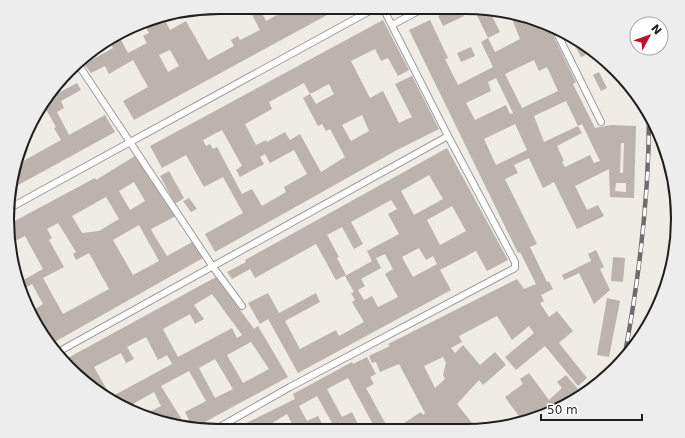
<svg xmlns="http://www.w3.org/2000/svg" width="685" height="438" font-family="'DejaVu Sans',sans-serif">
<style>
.building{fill:#bcb3af;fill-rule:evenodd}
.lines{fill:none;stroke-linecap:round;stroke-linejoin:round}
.service-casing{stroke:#9c9c9c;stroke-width:8}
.service{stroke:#fff;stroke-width:6}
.rail-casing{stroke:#6d6d6d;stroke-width:4.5}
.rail{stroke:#fff;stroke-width:3;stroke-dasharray:9;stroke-linecap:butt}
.rim{fill:none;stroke:#1f1f1f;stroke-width:2}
</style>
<rect width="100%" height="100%" fill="#efebe6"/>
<path class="building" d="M231,7L217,15L213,8L219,7Z
M248,7H259L266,21L291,7L340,8L134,120L123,101L148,87L133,60L109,74L105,66L91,73L84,64L113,48L109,39L118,34L128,53L147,43L143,36L149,33L143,22L151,18L163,16L170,30L186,21L208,60L234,46L231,40L238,36L240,40L260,30ZM170,50L179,66L168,72L159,55Z
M453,9H460L464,16L443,26L438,16Z
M474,9H495L490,12L500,32L488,38Z
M510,14L548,25L576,82L573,84L595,128L611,125L636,126L634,198L610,197L609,169L575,186L587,210L598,205L604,216L577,229L554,182L543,188L529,158L514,165L518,173L505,179L537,244L530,247L547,282L549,281L553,289L541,295L544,301L540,303L549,317L557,311L573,331L559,343L587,378L578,386L545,346L516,370L505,357L534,333L529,326L512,340L497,316L459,336L462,342L451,348L455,353L463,345L480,365L495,352L506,365L483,385L479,380L457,404L476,428L472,431L466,430L464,427L459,430L454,423L447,428L449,430H440L437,425L433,429L431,426L425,430H393L421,412L423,415L425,413L399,364L380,372L376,362L372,363L369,356L390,346L388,344L517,279L524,289L536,284L520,252L518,253L409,30L430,20L448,58L445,59L458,85L493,67L481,42L488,38L495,52L520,39ZM534,60L539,71L547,67L558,91L522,108L505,74ZM496,78L513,113L510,114L506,105L475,120L466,103L491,91L488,82ZM566,101L578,126L582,124L600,161L594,163L590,155L565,167L562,162L564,161L557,146L582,133L578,126L544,142L534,116ZM515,124L527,150L496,165L484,139ZM621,143H624L623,173H620ZM616,183H626V192L615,191ZM443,357L446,363L443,375L445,379L435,388L424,366Z
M383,20L409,70L398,76L388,58L381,61L375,49L351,61L370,98L383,91L399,123L412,117L395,84L412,76L439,129L397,150L215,252L205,234L243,213L223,177L204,187L186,155L162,168L150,146ZM304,83L310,94L329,84L334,94L316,104L310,94L303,98L318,126L322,124L326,131L330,129L345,157L321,172L300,134L290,140L285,132L267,142L266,140L256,145L245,124L272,109L269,102ZM362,115L369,131L351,141L342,125ZM222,130L242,166L236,170L240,177L264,164L260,157L265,154L270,163L294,150L307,174L284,187L286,192L262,206L252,189L242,194L217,147L213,149L210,144L206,146L203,140Z
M569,35L591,50L592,52L581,57Z
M471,47L475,56L461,62L457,53Z
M599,72L607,88L601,91L593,75Z
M68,73L71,79L63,83L61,80Z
M77,83L81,90L61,101L64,108L57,112L69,135L105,115L115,132L11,189L16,165L61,140L54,128L56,127L43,104L45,100Z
M447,148L508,260L487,271L476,251L440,270L451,290L298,373L268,319L260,324L248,303L268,293L279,313L316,293L320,302L285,321L300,349L336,330L339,336L364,322L352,302L355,300L351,293L354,292L345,276L372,261L367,251L399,234L388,214L397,209L391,200L351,222L363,244L354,249L342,227L327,235L339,257L337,258L346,275L336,280L316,244L255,278L250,269L232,279L227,272L246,262L245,260ZM429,175L443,199L414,215L401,191ZM452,206L466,231L440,245L427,220ZM419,248L426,260L433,256L437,264L413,277L402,257ZM385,254L393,269L385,274L398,297L378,307L372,296L364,300L358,290L365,286L361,279L381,268L376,258Z
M138,154L176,216L151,229L154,235L167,256L194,241L203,258L51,344L39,329L44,326L35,309L43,304L32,284L21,290L18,283L43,269L25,236L11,243L9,224L95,178L96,180ZM134,182L145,201L130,210L119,191ZM106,197L119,219L99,231L82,233L72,216ZM58,223L76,252L73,254L76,260L89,253L109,289L63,314L43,278L64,267L49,240L52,238L47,229ZM139,225L159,261L133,275L113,240Z
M169,171L184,198L175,204L160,176Z
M669,175H670L677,206H669Z
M189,198L197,209L191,212L183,201Z
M596,250L604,267L600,269L610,290L594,304L579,273L564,280L562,275L591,261L588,254Z
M613,257L625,258L623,282L611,281Z
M216,277L254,329L258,326L288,377L192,429L142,416L161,406L154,392L133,404L139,415H138L79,379L64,360ZM212,294L242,335L237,338L232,328L178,357L163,329L190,314L195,324L204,319L194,305ZM146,337L158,360L167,355L172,364L111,397L94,367L121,353L126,363L134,359L127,347ZM251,342L269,369L243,383L227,355ZM215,359L233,389L215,398L199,368ZM189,371L206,401L185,412L189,420L184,423L161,386Z
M607,298L620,301L609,357L597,355Z
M367,357L376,374L370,377L374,384L366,388L389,430H376L348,378L327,389L342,417L352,412L361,430H295L287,414L261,430L234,429L295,399L293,394L352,362L353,364ZM317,396L332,423L324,427L318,416L307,421L299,406Z
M529,373L549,400L562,388L557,382L566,375L578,389L569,396L572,400L560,409L557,407L551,411L521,419L505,397L523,384L520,379Z"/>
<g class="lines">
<g class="service-casing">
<path id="service" d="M392,25L424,8
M554,27L601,122
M78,64L213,267L242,306
M8,209L375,8
M58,352L448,136
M216,429L290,387L515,268V262L448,136L383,8"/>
</g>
<use href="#service" class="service"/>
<g class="rail-casing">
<path id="rail" d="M624,359C639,279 649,198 649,116"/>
</g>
<use href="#rail" class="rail"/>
</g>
<path d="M0 0H685V438H0ZM219 14H466A205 205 0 0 1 671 219V219A205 205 0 0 1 466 424H219A205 205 0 0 1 14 219V219A205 205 0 0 1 219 14Z" fill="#ededed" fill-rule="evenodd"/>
<path class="rim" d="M219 14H466A205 205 0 0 1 671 219V219A205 205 0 0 1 466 424H219A205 205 0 0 1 14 219V219A205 205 0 0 1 219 14Z"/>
<g transform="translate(649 36) rotate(49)"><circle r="19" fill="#ffffff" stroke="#a5a5a5"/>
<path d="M0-3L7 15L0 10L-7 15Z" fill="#be0f29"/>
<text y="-6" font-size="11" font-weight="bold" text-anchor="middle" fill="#1f1f1f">N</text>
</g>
<path d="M541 414v6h101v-6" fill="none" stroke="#1f1f1f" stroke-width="2"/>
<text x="547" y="414" font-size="12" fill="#1f1f1f" stroke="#ffffff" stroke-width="3" paint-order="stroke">50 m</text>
</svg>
